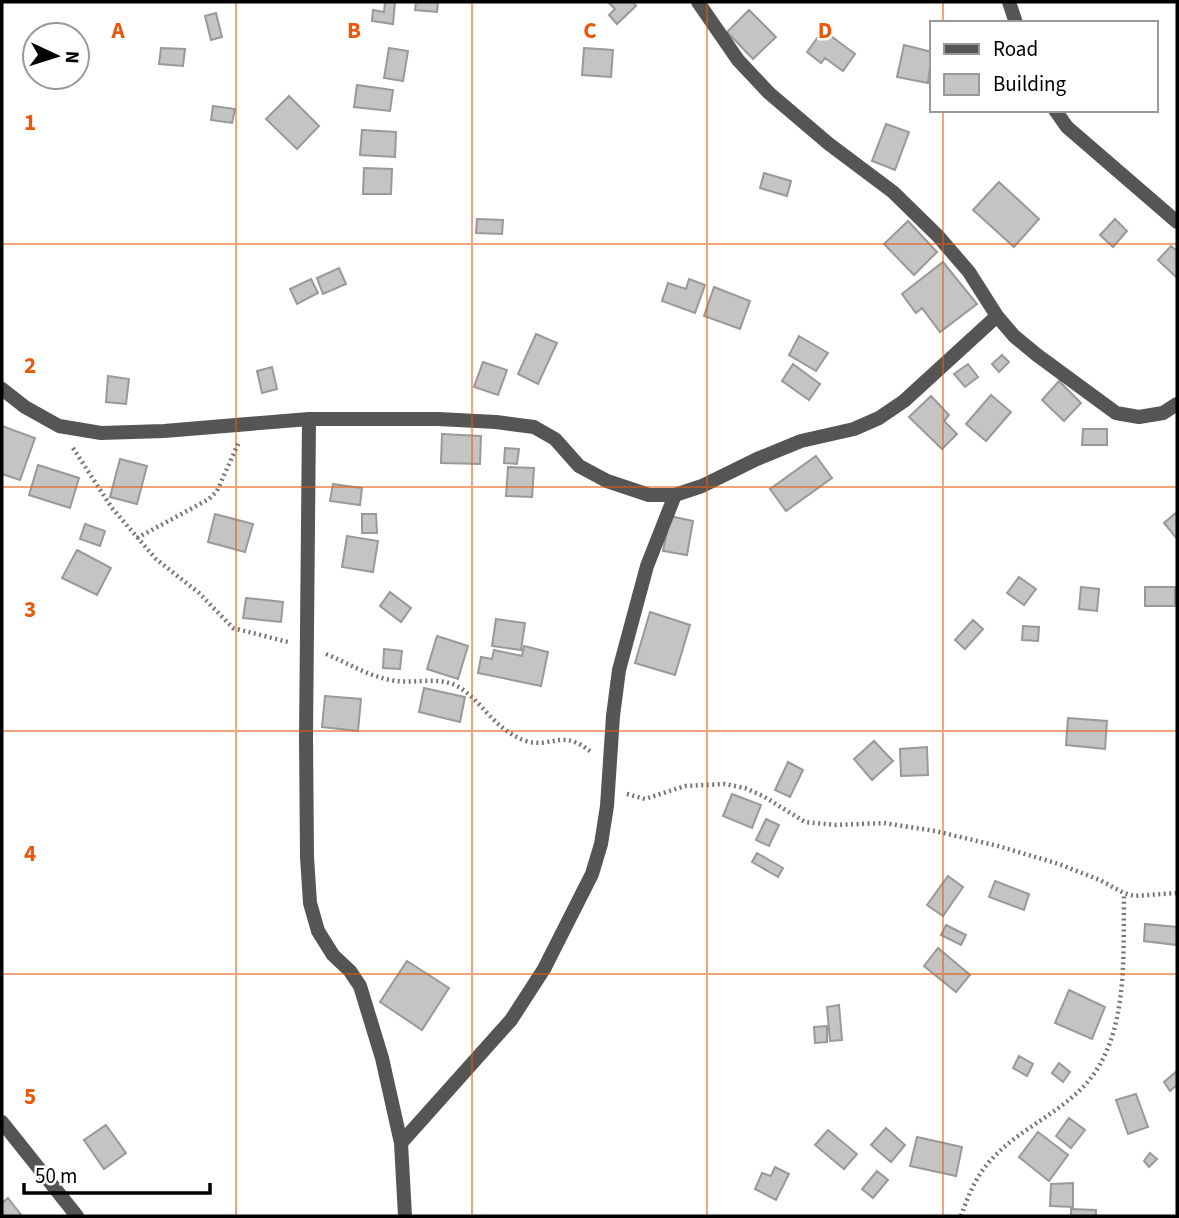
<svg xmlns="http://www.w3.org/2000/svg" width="1179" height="1218" font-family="'Source Sans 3',sans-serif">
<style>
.building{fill:#c4c4c4;stroke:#999;stroke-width:2}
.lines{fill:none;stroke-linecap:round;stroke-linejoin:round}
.path{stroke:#777;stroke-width:4.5;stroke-dasharray:2 3.5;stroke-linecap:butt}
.minor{stroke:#555;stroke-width:14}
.grid{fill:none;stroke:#e8590c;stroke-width:2;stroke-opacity:0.55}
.grid-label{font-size:23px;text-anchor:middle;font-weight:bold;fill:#e8590c;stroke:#fff;stroke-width:5;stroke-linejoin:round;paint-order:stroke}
</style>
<rect width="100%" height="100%" fill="#fff"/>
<path class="building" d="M385,2H395L393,24L372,21L373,10L384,12Z
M416,2H438L437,12L415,10Z
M608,2H633L636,6L617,24L609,15L615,9Z
M749,10L776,37L753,59L727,32Z
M216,13L222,37L211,40L205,16Z
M823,30L855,54L843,71L825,58L821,63L807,52Z
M904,45L932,52L928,83L897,77Z
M161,48L185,49L183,66L159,64Z
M389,48L408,51L403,81L384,78Z
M584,48L613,50L611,77L582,75Z
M357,85L393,90L390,111L354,107Z
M289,96L319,126L297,149L266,119Z
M213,106L235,109L232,123L211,120Z
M886,124L909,132L895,170L872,161Z
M362,130L396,132L395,157L360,155Z
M364,168L392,169L391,194H363Z
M764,173L791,181L787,196L760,188Z
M999,182L1039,219L1014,247L973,210Z
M477,219L503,220L502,234L476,233Z
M1115,219L1127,231L1113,247L1100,235Z
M908,221L937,252L914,275L884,244Z
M1171,246L1177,251V278L1158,260Z
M943,262L977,304L940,332L922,308L916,313L902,294Z
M339,268L346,284L323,294L317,278Z
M311,279L318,293L297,304L290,289Z
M689,279L705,285L695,313L662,301L668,283L686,289Z
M714,287L750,301L740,329L704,316Z
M536,334L557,343L538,384L518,374Z
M799,336L828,353L816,371L789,355Z
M1002,355L1009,362L999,372L992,364Z
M483,362L507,370L498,395L474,387Z
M793,364L820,384L809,400L782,381Z
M968,364L978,377L965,387L954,374Z
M272,367L277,389L262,393L257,371Z
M108,376L129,379L126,404L106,402Z
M1059,381L1081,403L1064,421L1042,400Z
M991,395L1011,412L986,441L966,424Z
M931,396L949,415L944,421L957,434L942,449L909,417Z
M2,426L35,438L20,480L2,474Z
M1083,429H1107V445H1082Z
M442,434L481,436L480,464L441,463Z
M505,448L519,449L517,464L504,463Z
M816,456L832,478L786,511L770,489Z
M120,459L147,466L137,504L110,497Z
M38,465L79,478L70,508L29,495Z
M508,467L534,468L532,497L506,496Z
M333,484L362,488L360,505L330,501Z
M1177,512V539L1164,523Z
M215,514L253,524L245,552L208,542Z
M362,514H376L377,533H362Z
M670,516L693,521L687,555L663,551Z
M85,524L105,531L100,546L80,539Z
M347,536L378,541L373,572L342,567Z
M77,550L111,568L97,595L62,578Z
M1019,577L1036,589L1024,605L1007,593Z
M1081,587L1099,589L1097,611L1079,609Z
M1145,587H1175V606H1145Z
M390,592L411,608L401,622L380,606Z
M246,598L283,602L281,622L243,618Z
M650,612L690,625L675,675L635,663Z
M496,619L525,623L521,650L492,646Z
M973,620L983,629L965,649L955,640Z
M1023,626L1039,627L1038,641L1022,640Z
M437,636L468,646L458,679L427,669Z
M524,646L548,652L541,686L478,673L481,657L492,659L494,650L522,656Z
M384,649L402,651L400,669L383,668Z
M424,688L465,697L460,722L419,712Z
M325,696L361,699L358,731L322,727Z
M1068,718L1107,721L1105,749L1066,745Z
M874,741L893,761L872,780L854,759Z
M927,747L928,775L901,776L900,749Z
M788,762L803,770L790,797L775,790Z
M732,794L761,805L752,828L723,816Z
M766,819L779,825L769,846L756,840Z
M757,853L783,868L778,877L752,862Z
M948,876L963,887L943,916L927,905Z
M995,881L1029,894L1024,910L989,897Z
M1145,924L1177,927V945L1144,941Z
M946,925L966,935L961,945L941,935Z
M938,948L970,975L956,992L924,966Z
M407,961L449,988L422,1030L380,1002Z
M1069,990L1105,1007L1092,1039L1055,1023Z
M839,1005L842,1040L830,1041L827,1007Z
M827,1026V1042L815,1043L814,1027Z
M1019,1056L1033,1064L1027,1076L1013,1068Z
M1059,1063L1070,1072L1063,1082L1052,1073Z
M1177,1071V1085L1170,1091L1164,1082Z
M1136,1094L1148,1127L1128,1134L1116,1100Z
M1069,1118L1085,1130L1071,1148L1056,1136Z
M106,1125L126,1153L104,1169L84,1140Z
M886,1128L905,1145L891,1162L871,1145Z
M828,1130L857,1154L844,1169L815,1145Z
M1038,1132L1068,1155L1049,1181L1019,1157Z
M917,1137L962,1147L956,1176L910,1166Z
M1150,1153L1157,1159L1149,1167L1144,1161Z
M775,1167L789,1174L776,1200L755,1189L762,1173L771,1176Z
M877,1171L888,1180L873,1198L862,1189Z
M1073,1183V1207L1050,1206L1051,1184Z
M8,1198L22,1216H2V1203Z
M1071,1209L1096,1210V1216H1071Z"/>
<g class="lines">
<path class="path" d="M73,448L112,508L156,559L199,593L233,628L288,642
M137,538L209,499L217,491L239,442
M326,654C348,663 368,676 391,680C412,685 435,676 455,685C481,698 492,729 526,741C552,749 562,727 592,753
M627,794L645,799L685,786L725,784L745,788L763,796L805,822L836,825L884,823L935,831L998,846L1059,864L1100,880L1124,893L1134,896L1177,893
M961,1216C968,1196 976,1176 991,1160C1023,1124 1074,1109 1099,1066C1128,1017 1123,949 1124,893"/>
<path class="minor" d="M698,2L738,60L769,93L829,144L893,192L938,236L969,272L997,316L1014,336L1037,355L1116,413L1139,417L1163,413L1177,404
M1009,2L1016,23
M1055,110L1067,127L1177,222
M2,389L25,407L59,426L101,433L164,431L309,419H438L496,422L534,427L555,439L579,466L607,481L649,495H675L702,486L757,459L801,441L854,429L879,418L904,401L997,316
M309,419L306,736L307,857L310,903L318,931L333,955L350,971L360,986L382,1058L401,1143L405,1216
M2,1122L77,1216
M401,1143L511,1020L544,969L592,874L601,844L607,806L613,716L619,670L647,566L675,495"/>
</g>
<path class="grid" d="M236,2V1216M472,2V1216M707,2V1216M943,2V23M943,110V1216M2,244H1177M2,487H1177M2,731H1177M2,974H1177"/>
<g class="grid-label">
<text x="118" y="38">A</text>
<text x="354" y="38">B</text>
<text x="590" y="38">C</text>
<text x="825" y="38">D</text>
<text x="30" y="130">1</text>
<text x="30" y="373">2</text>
<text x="30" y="617">3</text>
<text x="30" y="861">4</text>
<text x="30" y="1104">5</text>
</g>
<rect width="1179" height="1218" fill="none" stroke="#000000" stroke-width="7"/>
<rect x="930" y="21" width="228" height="91" fill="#ffffff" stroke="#999999" stroke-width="2"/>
<rect x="944" y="44" width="35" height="10" fill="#555555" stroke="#999999" stroke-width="2"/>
<text x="993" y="56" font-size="21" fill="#000000">Road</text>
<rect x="944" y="74" width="35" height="21" fill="#c4c4c4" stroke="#999999" stroke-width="2"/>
<text x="993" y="91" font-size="21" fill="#000000">Building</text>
<g transform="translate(56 56) rotate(94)"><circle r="33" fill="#ffffff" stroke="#999999" stroke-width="2"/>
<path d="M0-5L12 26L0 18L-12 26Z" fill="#000000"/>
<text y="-10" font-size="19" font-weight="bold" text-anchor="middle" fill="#000000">N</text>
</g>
<path d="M24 1183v10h186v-10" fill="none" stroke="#000000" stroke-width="3.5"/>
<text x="35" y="1183" font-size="21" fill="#000000" stroke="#ffffff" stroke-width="5" paint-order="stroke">50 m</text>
</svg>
